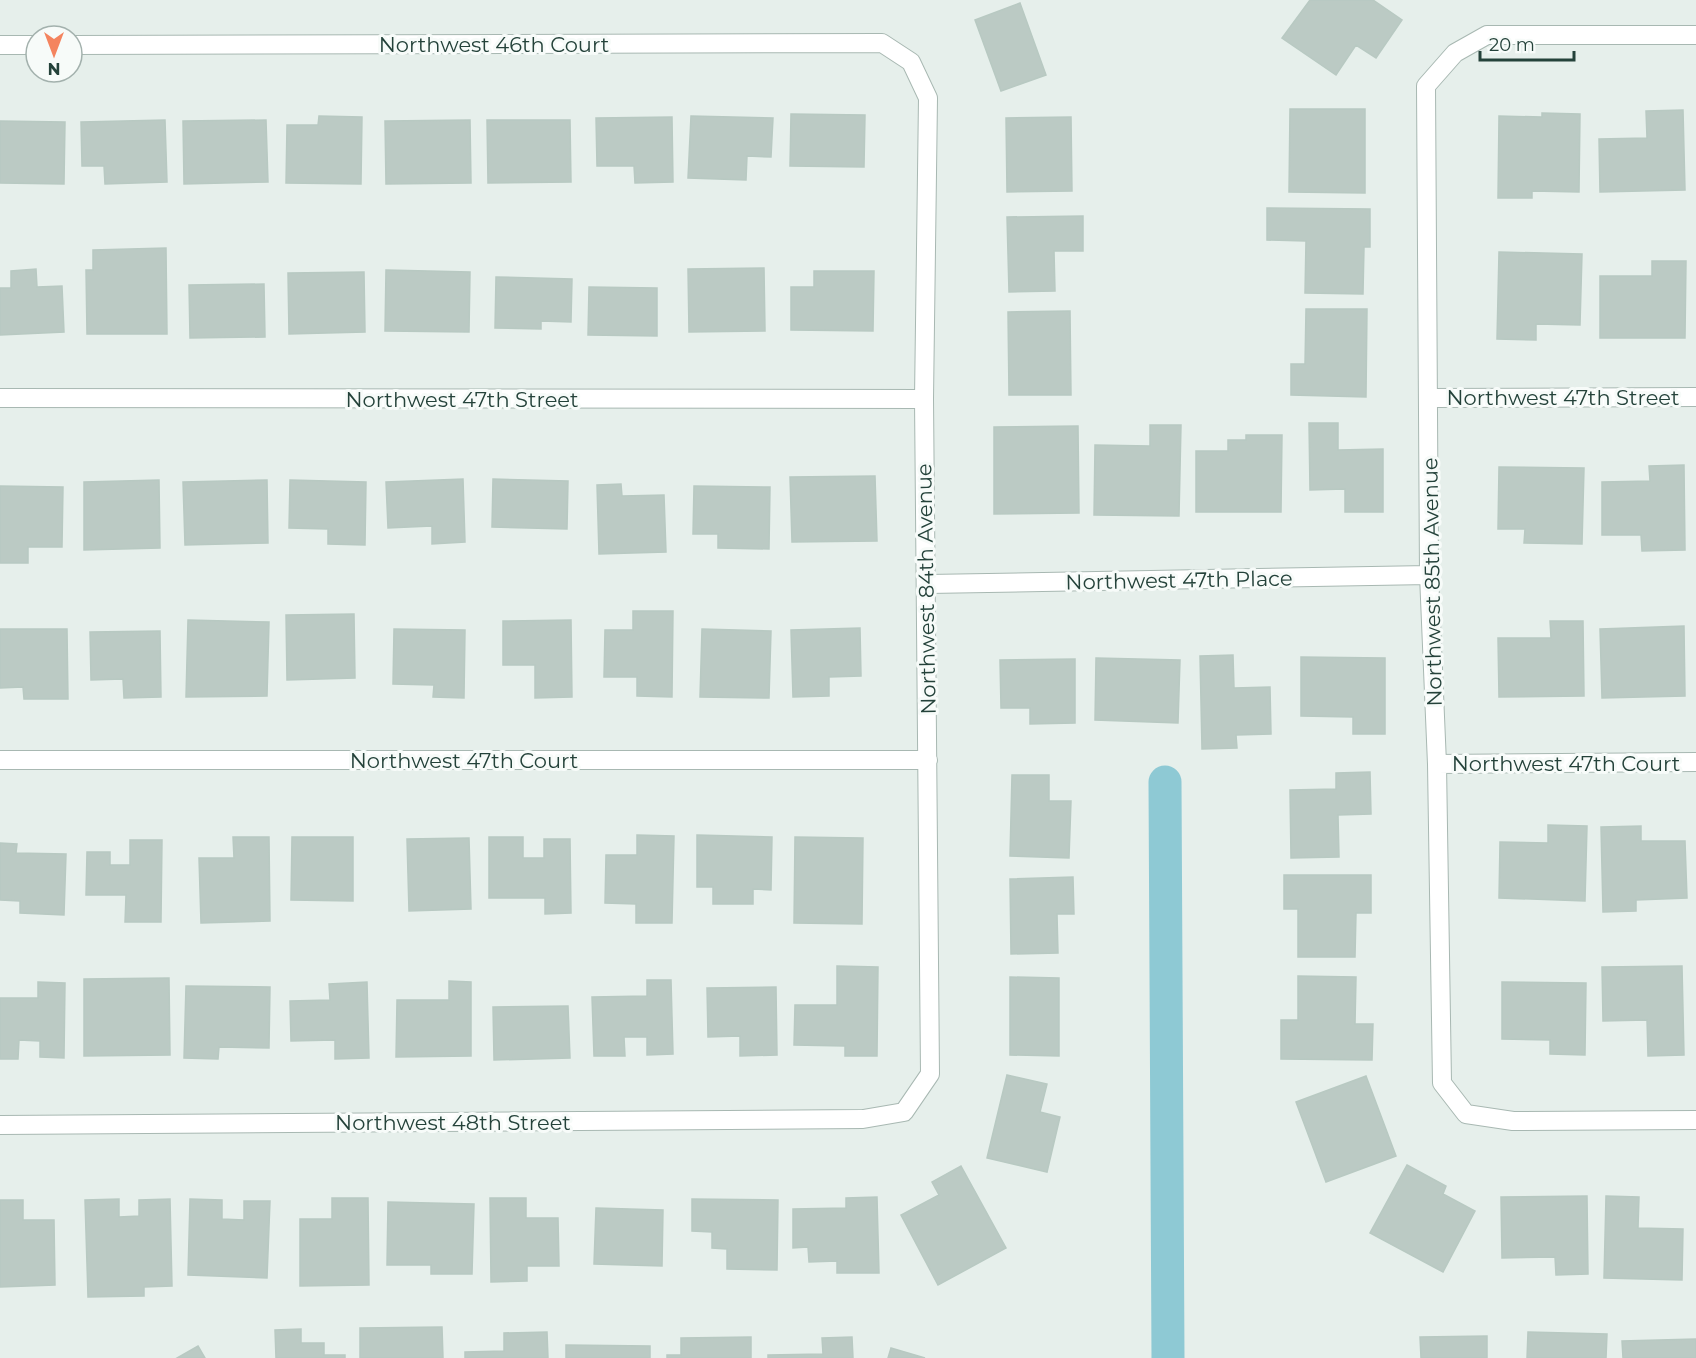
<svg xmlns="http://www.w3.org/2000/svg" width="1696" height="1358" font-family="Montserrat,sans-serif">
<style>
.lines{fill:none;stroke-linecap:round;stroke-linejoin:round}
.canal{stroke:#8ec9d4;stroke-width:33}
.building{fill:#bbcac4;stroke:#b8c9c2;stroke-width:1.5}
.minor-casing{stroke:#a8b8b2;stroke-width:20}
.minor{stroke:#fff;stroke-width:18}
.labels{text-anchor:middle;dominant-baseline:central;stroke-width:6;stroke-linejoin:round;paint-order:stroke}
.street-label{font-size:21px;fill:#24423a;stroke:#f7fbf9}
</style>
<rect width="100%" height="100%" fill="#e6efeb"/>
<g class="lines">
<path class="canal" d="M1165,782L1168,1358"/>
</g>
<path class="building" d="M1310,0H1373L1402,20L1376,58L1356,45L1336,75L1282,38Z
M1020,3L1046,75L1001,91L975,20Z
M1290,109H1365V193L1289,192Z
M1683,110L1685,190L1600,192L1599,139L1647,138L1646,111Z
M1542,113L1580,114L1579,192L1532,191V198H1498L1499,116L1542,117Z
M791,114L865,115L864,167L790,166Z
M319,116L362,117L361,184L286,183L287,125H318Z
M691,116L773,118L771,157L747,156L746,180L688,178Z
M672,117L673,182L635,183L634,166H597L596,118Z
M1071,117L1072,191L1007,192L1006,118Z
M165,120L167,182L105,184L104,166H82L81,122Z
M266,120L268,182L184,184L183,121Z
M470,120L471,183L386,184L385,121Z
M487,120H570L571,182L488,183Z
M0,121L65,122L64,184L0,183Z
M1267,208L1370,209V247H1364L1363,294L1305,293L1306,241L1267,240Z
M1083,216V251H1054L1055,291L1009,292L1007,217Z
M166,248L167,334H87L86,270H93V250Z
M1499,252L1582,254L1580,325L1536,324V340L1497,339Z
M1652,261H1686L1685,338H1600V276H1652Z
M764,268L765,331L689,332L688,269Z
M36,269L37,287L62,286L64,332L0,335V288H11V271Z
M386,270L470,272L469,332L385,331Z
M814,271H874L873,331L791,330V287H814Z
M364,272L365,332L289,334L288,273Z
M496,277L572,279L571,322L541,321V329L495,328Z
M264,284L265,337L190,338L189,285Z
M589,287L657,288V336L588,335Z
M1306,309H1367L1366,397L1291,395V364H1305Z
M1070,311L1071,395H1009L1008,312Z
M1309,423H1338V450L1383,449V512H1345V489L1310,490Z
M1150,425H1181L1179,516L1094,515L1095,445L1150,446Z
M1078,426L1079,513L994,514V427Z
M1246,435H1282L1281,512H1196V451H1228V440H1246Z
M1684,465L1685,550L1642,551L1641,535H1602V482L1650,481L1649,466Z
M1499,467L1584,468L1582,544L1524,543L1525,529H1498Z
M875,476L877,541L792,542L790,477Z
M463,479L465,542L432,544V526L388,528L386,482Z
M493,479L568,481L567,529L492,527Z
M159,480L160,548L84,550V482Z
M267,480L268,543L185,545L183,482Z
M290,480L366,482L365,545L328,544V529L289,528Z
M621,484L622,496L664,495L666,552L599,554L597,485Z
M0,486L63,487L62,547H28V563H0Z
M694,486L770,487L769,549L718,548V534H693Z
M633,611H673L672,697L637,696V677H604L605,630H633Z
M354,614L355,678L287,680L286,615Z
M188,620L269,622L267,696L186,697Z
M571,620L572,697L535,698V665H503V621Z
M1550,621H1583L1584,696L1499,697L1498,638H1551Z
M1684,626L1685,696L1602,698L1600,629Z
M860,628L861,676L829,677V696L793,697L791,630Z
M0,629H67L68,699H24L23,687L0,688Z
M394,629L465,630L464,698L433,697L434,685L393,684Z
M702,629L771,631L769,698L700,697Z
M160,631L161,697L124,698L123,679L91,680L90,632Z
M1233,655L1234,688L1270,687L1271,734L1236,735L1237,748L1202,749L1200,656Z
M1301,657L1385,658V734H1353V717L1301,716Z
M1096,658L1180,660L1178,723L1095,720Z
M1075,659V723L1030,724V708H1001L1000,660Z
M1370,772L1371,814L1338,815L1339,857L1291,858L1290,790L1336,789V773Z
M1012,775H1049V801H1071L1069,858L1010,856Z
M1548,825L1587,826L1585,901L1499,898L1500,842L1548,843Z
M1641,826V841H1685L1687,898L1636,900V911L1603,912L1601,827Z
M637,835L674,836L672,923H636V904L605,903L606,855H637Z
M697,835L772,837L771,890L753,889V904H713V887H697Z
M233,837H269L270,921L201,923L199,858H234Z
M292,837H353V901L291,900Z
M489,837H523V858H544V839H570L571,913L545,914V898H489Z
M795,837L863,838L862,924L794,923Z
M469,838L471,909L409,911L407,839Z
M130,840H162L161,922H125L126,895H86L87,852H110V865H130Z
M0,843L17,844L16,853L66,854L64,915L20,913V901L0,900Z
M1284,875H1371V913H1356L1355,957H1298V909H1284Z
M1073,877L1074,914H1057L1058,953L1011,954L1010,879Z
M837,966L878,967L877,1056H845V1046L794,1045L795,1005H837Z
M1682,966L1684,1055L1648,1056L1647,1020L1603,1021L1602,967Z
M1298,976L1356,977L1355,1024H1373L1372,1060L1281,1059V1020H1298Z
M1010,977L1059,978V1056L1010,1055Z
M169,978L170,1055L84,1056V979Z
M647,980H671L673,1054L647,1055V1037H624L625,1056H594L592,997L647,996Z
M449,981L471,982V1056L396,1057L397,1000H449Z
M38,982L65,983L64,1058L40,1057V1041L19,1040L18,1059H0V998H38Z
M367,982L369,1058L335,1059V1040L291,1041L290,1001L330,1000L329,984Z
M1502,982L1586,983L1585,1055L1550,1054V1040L1502,1039Z
M186,986L270,987L269,1048L219,1047L218,1059L184,1058Z
M776,987L777,1055L740,1056V1036L708,1037L707,988Z
M568,1006L570,1058L494,1060L493,1007Z
M1007,1075L1047,1084L1040,1112L1060,1117L1047,1172L987,1158Z
M1366,1076L1396,1156L1326,1182L1296,1102Z
M1407,1165L1446,1186L1443,1194L1475,1211L1443,1272L1370,1233Z
M961,1166L1006,1248L938,1285L901,1215L939,1195L932,1182Z
M1587,1196L1588,1274L1556,1275L1555,1257L1502,1258L1501,1197Z
M1606,1196L1639,1197L1638,1228L1683,1229L1682,1280L1604,1278Z
M877,1197L879,1273H837V1261L809,1262L808,1247L793,1248V1209L846,1208V1198Z
M332,1198H368L369,1285L300,1286V1219H332Z
M490,1198H526V1218H558L559,1266H527V1281L491,1282Z
M119,1199V1217L139,1216V1200L170,1199L172,1286L144,1287V1296L88,1297L85,1200Z
M190,1199L222,1200V1219L244,1220V1201H270L267,1278L188,1275Z
M692,1199L778,1200L777,1270L727,1269V1249L712,1248V1232L692,1231Z
M0,1200H23V1220H54L55,1285L0,1287Z
M388,1202L474,1204L472,1274H431V1265H387Z
M596,1208L663,1210L662,1266L594,1264Z
M442,1327L443,1358H360V1328Z
M301,1329V1343H324V1355H345V1358H276L275,1330Z
M547,1332L548,1358H465V1352L504,1351V1333Z
M1528,1332L1607,1334L1606,1358H1527Z
M1487,1336V1358H1421L1420,1337Z
M751,1337V1358H667V1355H681V1338Z
M852,1337L853,1358H768V1355L823,1354L822,1338Z
M1696,1339V1358H1623L1622,1341Z
M566,1345L650,1346V1358H566Z
M198,1346L205,1358H177Z
M891,1348L925,1358H888Z"/>
<g class="lines">
<g class="minor-casing">
<path id="minor" d="M1696,35H1487L1455,53L1426,86L1429,575L1437,764L1442,1083L1466,1114L1513,1121L1696,1120
M0,45H36
M0,398L924,399
M1429,398L1696,397
M928,584L1429,575
M0,760H928
M1437,764L1696,762
M0,1125L863,1119L904,1112L930,1074L924,399L928,98L911,62L882,43L72,45"/>
</g>
<use href="#minor" class="minor"/>
</g>
<g class="labels">
<g class="street-label">
<text x="494" y="44">Northwest 46th Court</text>
<text x="1563" y="397">Northwest 47th Street</text>
<text x="462" y="399">Northwest 47th Street</text>
<text transform="translate(1179 580) rotate(-1)">Northwest 47th Place</text>
<text transform="translate(1432 582) rotate(-91)">Northwest 85th Avenue</text>
<text transform="translate(926 589) rotate(-91)">Northwest 84th Avenue</text>
<text x="464" y="760">Northwest 47th Court</text>
<text x="1566" y="763">Northwest 47th Court</text>
<text x="453" y="1122">Northwest 48th Street</text>
</g>
</g>
<g transform="translate(54 54) rotate(180)"><circle r="28" fill="#f7fbf9" stroke="#a3b1ad" stroke-width="1.5"/>
<path d="M0-4.5L10 22L0 15L-10 22Z" fill="#f4845f"/>
<text y="-9" font-size="16" font-weight="bold" text-anchor="middle" fill="#24423a">N</text>
</g>
<path d="M1480 51v9h94v-9" fill="none" stroke="#24423a" stroke-width="3"/>
<text x="1489" y="51" font-size="18" fill="#24423a" stroke="#f7fbf9" stroke-width="4.5" paint-order="stroke">20 m</text>
</svg>
